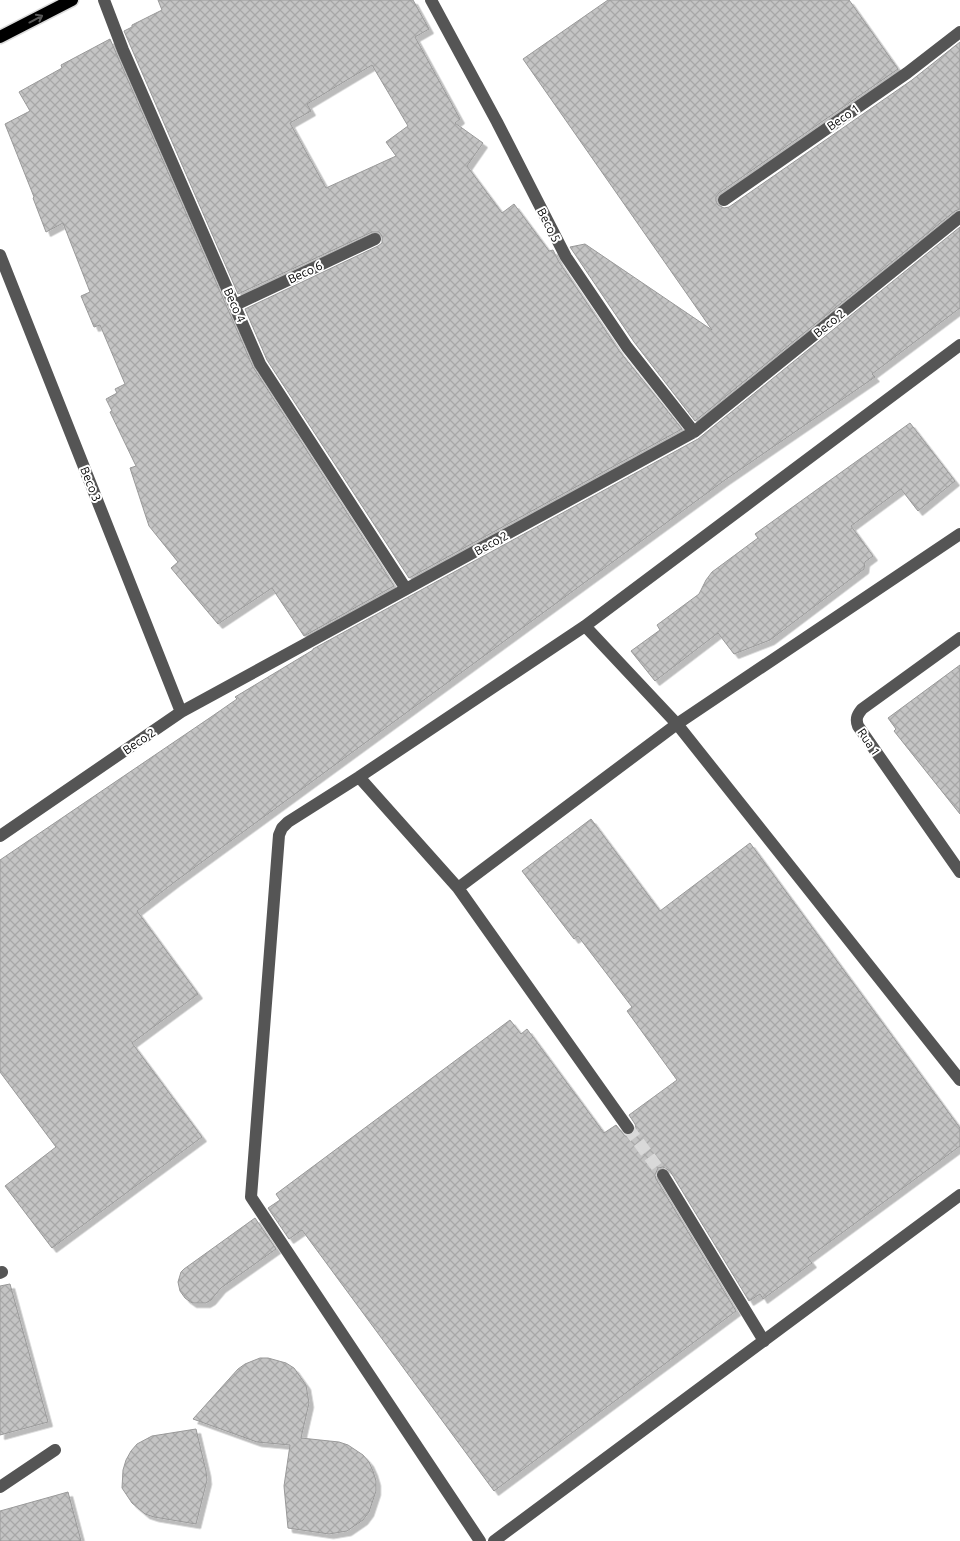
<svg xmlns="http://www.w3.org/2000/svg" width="960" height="1541" font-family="Ubuntu,sans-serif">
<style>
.building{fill:url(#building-cross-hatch);stroke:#999;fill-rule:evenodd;filter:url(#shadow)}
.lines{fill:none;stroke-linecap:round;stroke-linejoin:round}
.minor-tunnel{stroke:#d9d9d9;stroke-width:12;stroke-dasharray:12 6;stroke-linecap:butt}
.major-casing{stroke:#dbdbdb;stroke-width:15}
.minor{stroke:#555;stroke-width:12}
.major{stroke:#000;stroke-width:12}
.oneway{stroke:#595959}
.labels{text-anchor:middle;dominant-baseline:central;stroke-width:4;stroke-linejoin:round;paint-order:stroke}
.street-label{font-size:12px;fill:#000;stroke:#fff}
</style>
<defs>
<pattern id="building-cross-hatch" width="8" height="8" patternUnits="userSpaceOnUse" patternTransform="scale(1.25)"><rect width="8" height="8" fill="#c4c4c4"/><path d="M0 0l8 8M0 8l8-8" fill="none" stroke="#a7a7a7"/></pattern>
<filter id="shadow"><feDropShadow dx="4.5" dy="4.5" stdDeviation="0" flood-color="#0004"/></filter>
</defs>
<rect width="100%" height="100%" fill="#fff"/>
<path class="building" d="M158,0H413L429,29L415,37L460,119L455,123L483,143L467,166L502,213L514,204L549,251L553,250L559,262L620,352L682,429L409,578L267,360L245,309L378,246L382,243V236L379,232H372L238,294L124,31L132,27V25L162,10ZM372,65L408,126L386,142L396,156L326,188L290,123L311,111L307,104Z
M608,0H849L898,69L719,193L716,197V201L718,205L724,208L729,207L912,80L960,42V209L955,211L695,421L634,342L570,247L585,244L712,330L523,59Z
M110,39L253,367L394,586L304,636L272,588L218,624L171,568L178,562L149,526L130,468L136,466L110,412L112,411L106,399L117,393L115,389L125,384L100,325L94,327L81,296L90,292L63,223L46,232L33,198L34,197L5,124L30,111L19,92L62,68L61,65Z
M960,227V308L872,374L875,377L725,480L176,881L137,911L198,994L132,1043L202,1137L52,1248L5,1186L56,1147L0,1072V860L211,717L237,699L235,697L313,650V649L698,439Z
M910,423L955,481L918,511L901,489L851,526L873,556L865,562L864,569L770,640L734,654L718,633L655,681L631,651L660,630L657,625L699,594L706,580L712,572L758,538L755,534Z
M960,665V814L894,731L896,729L888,718Z
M591,819L660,911L750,843L960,1128V1146L808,1258L812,1263L763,1299L760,1294L749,1301L670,1171L663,1167L658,1168L655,1175L656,1179L736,1311L494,1491L302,1230L289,1239L268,1208L280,1200L276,1194L510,1020L521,1034L527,1029L604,1133L616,1125L625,1136H629L635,1132L636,1128L635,1124L629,1115L677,1080L627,1011L632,1007L578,936L574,939L522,871Z
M255,1218L276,1249L221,1288L211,1300L206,1303H192L185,1298L180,1291L178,1282L181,1272L184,1269Z
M10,1284L48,1422L0,1435V1286Z
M260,1358H268L286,1363L294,1368L306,1385L309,1403L301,1438L339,1442L348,1445L363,1455L369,1462L373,1471L376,1481V1491L369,1512L363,1520L347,1531L329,1534L288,1528L284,1486L290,1445L257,1442L193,1419L238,1369L245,1364Z
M196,1429L206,1471L207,1480L196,1524L154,1517L145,1514L132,1503L122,1488L123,1470L126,1460L131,1451L137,1444L152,1436Z
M68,1492L81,1541H0V1511Z"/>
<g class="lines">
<path class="minor-tunnel" d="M628,1128L663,1175"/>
<g class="major-casing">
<path id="major" d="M0,37L72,0"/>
</g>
<path class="minor" d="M104,0L123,50L260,364L406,589
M431,0L497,122L566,257L627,347L694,432
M724,200L907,73L960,32
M0,255L181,712
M235,305L375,239
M585,626L677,724L960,1080
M960,638L862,709C858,714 855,718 858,726L960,872
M359,777L458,888L628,1128
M0,836L181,712L694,432L960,217
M458,888L677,724L960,534
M663,1175L764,1341
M0,1273L2,1272
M0,1487L55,1450
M480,1541L251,1197L279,835L282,828L288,822L359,777L585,626L960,345
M494,1541L960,1195"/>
<use href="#major" class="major"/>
</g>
<defs><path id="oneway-shaft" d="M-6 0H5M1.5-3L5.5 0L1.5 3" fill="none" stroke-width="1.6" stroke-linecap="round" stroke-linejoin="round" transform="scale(1.25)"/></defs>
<use class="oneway" href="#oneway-shaft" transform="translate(36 19) rotate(-28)"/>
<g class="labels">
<g class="street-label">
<text transform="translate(843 117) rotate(-35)">Beco 1</text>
<text transform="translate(549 225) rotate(63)">Beco 5</text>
<text transform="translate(305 272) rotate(-25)">Beco 6</text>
<text transform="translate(235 305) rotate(66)">Beco 4</text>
<text transform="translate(829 323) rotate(-39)">Beco 2</text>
<text transform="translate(91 484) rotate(68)">Beco 3</text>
<text transform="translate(491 543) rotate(-29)">Beco 2</text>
<text transform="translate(139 741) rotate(-34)">Beco 2</text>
<text transform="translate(869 742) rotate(56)">Rua 1</text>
</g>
</g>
</svg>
